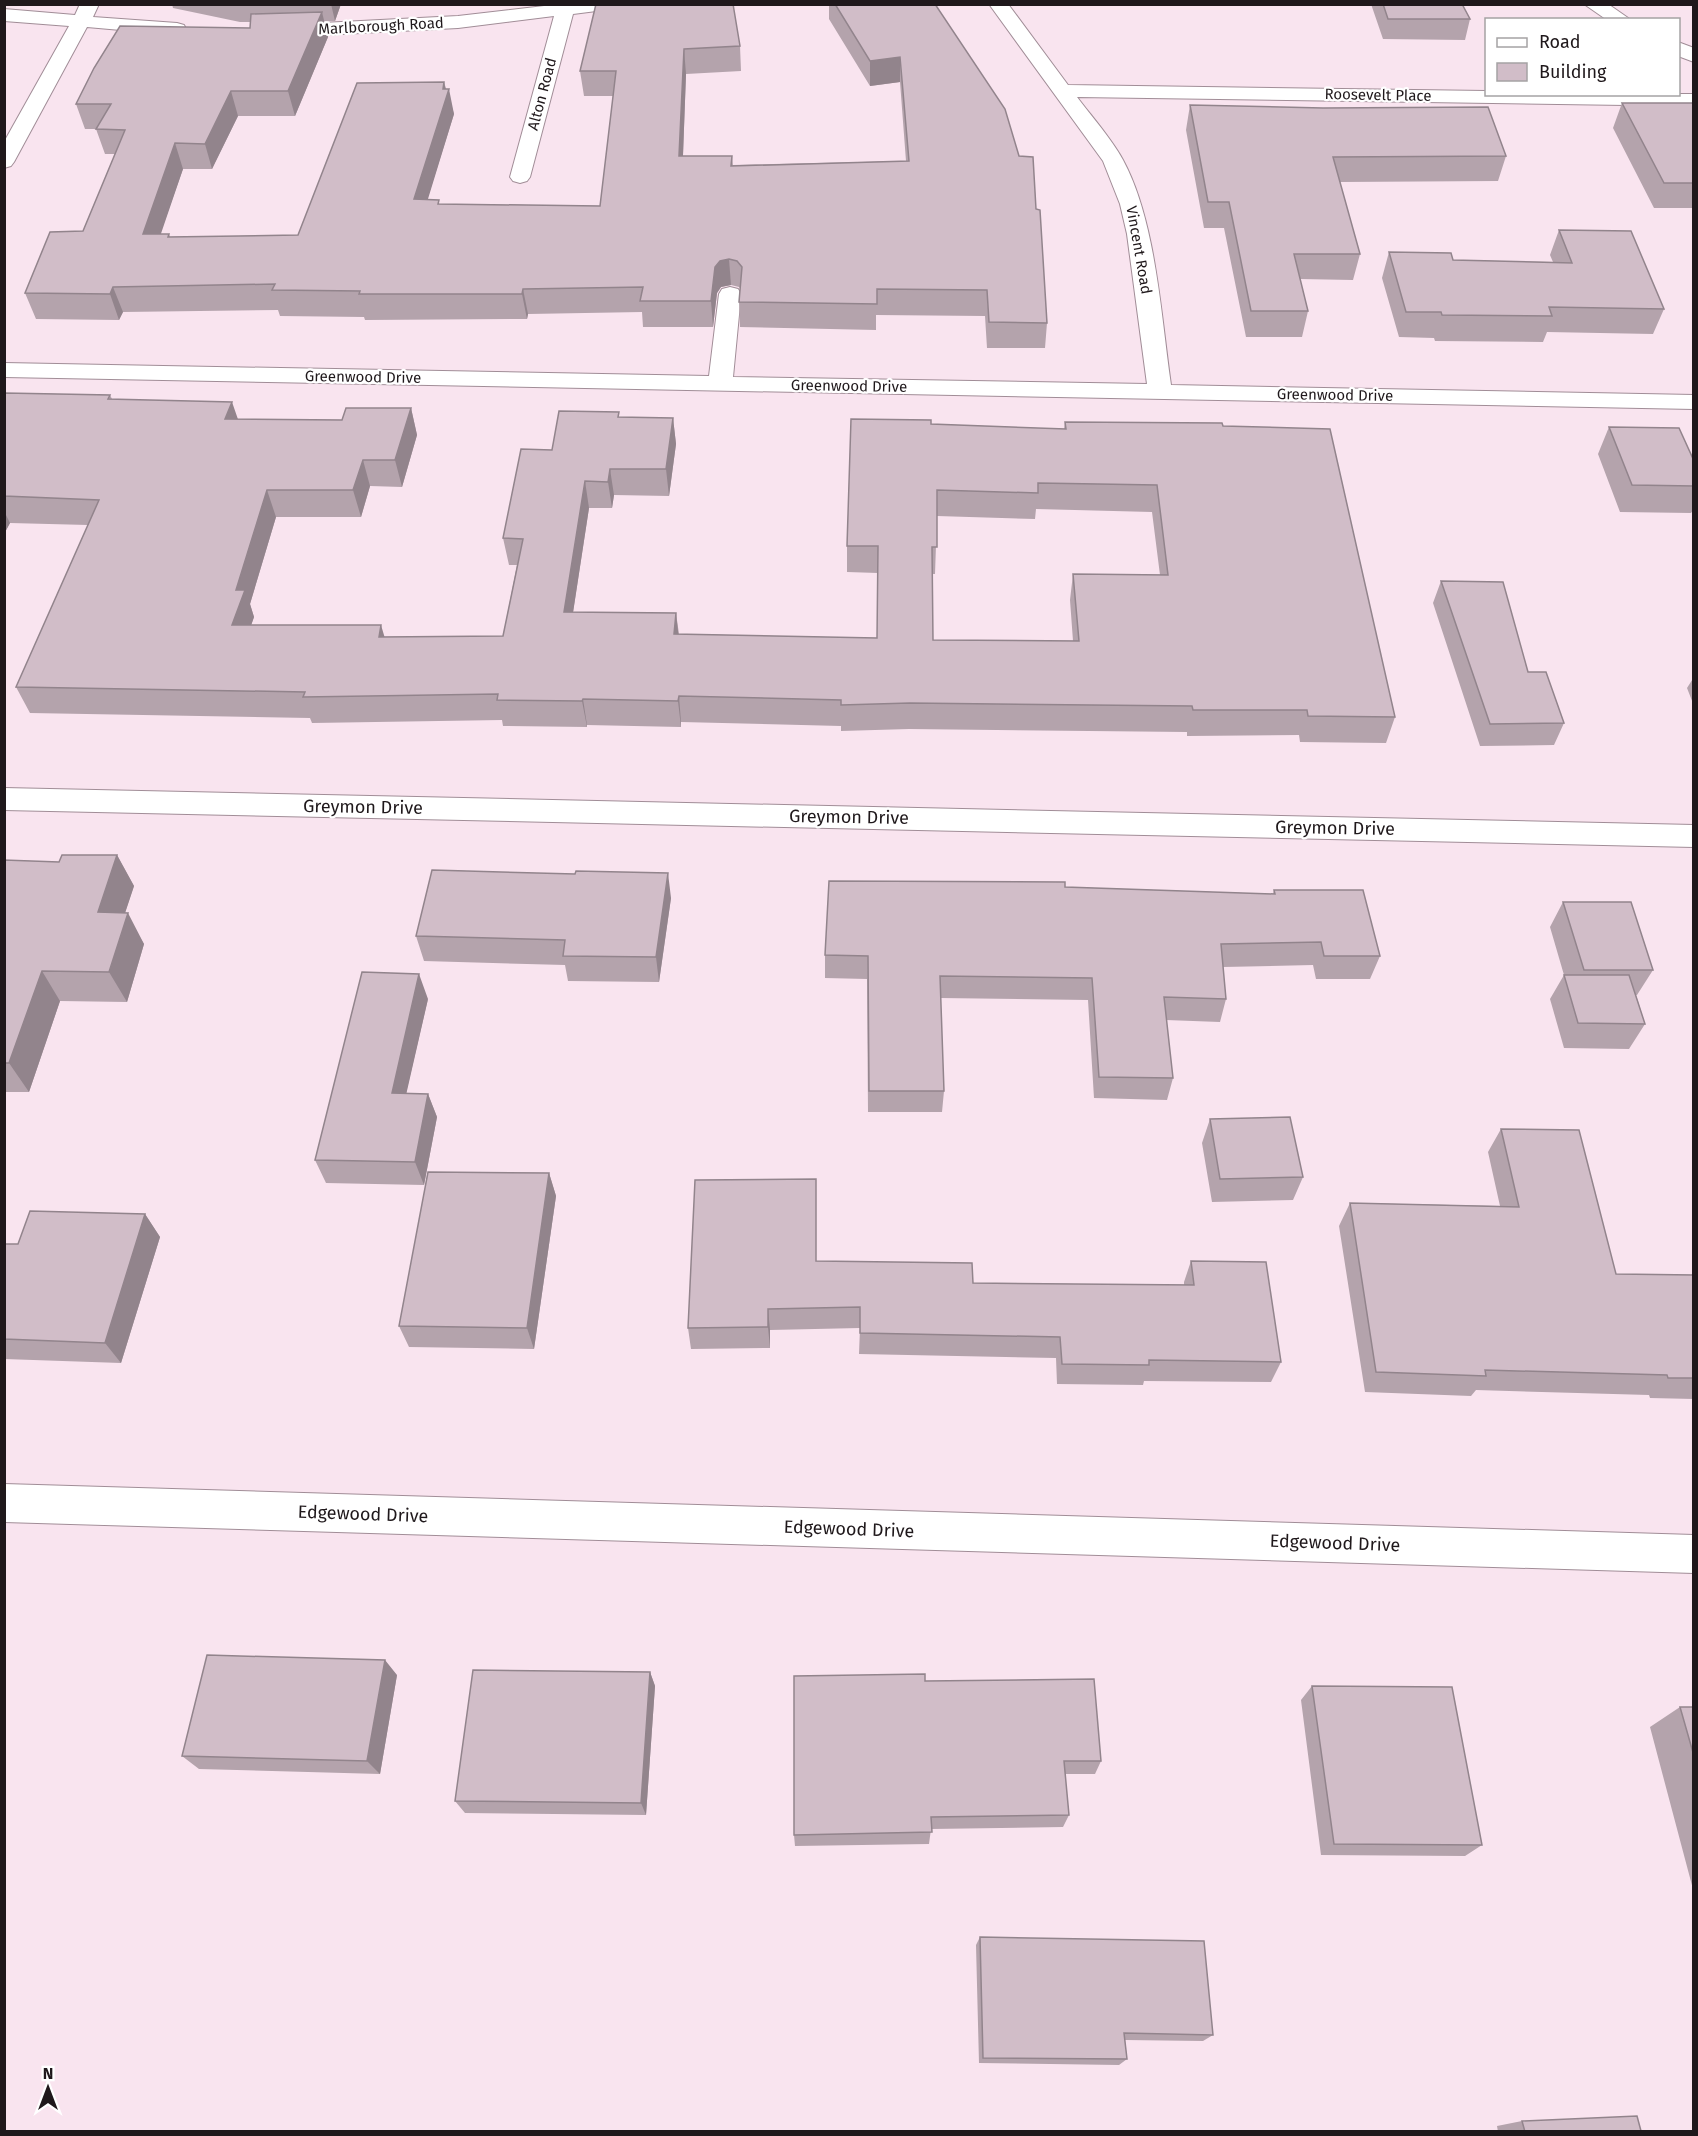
<svg xmlns="http://www.w3.org/2000/svg" width="1698" height="2136" font-family="'Fira Sans',sans-serif">
<style>
.lines{fill:none;stroke-linecap:round;stroke-linejoin:round}
.minor-casing{stroke:#a18d97;stroke-width:2}
.minor{fill:#fff;fill-rule:evenodd}
.wall{fill:#b4a3ac;fill-rule:evenodd}
.shaded-wall{fill:#92848c}
.building{fill:#d1bdc8;stroke:#92848c;stroke-width:1.5;fill-rule:evenodd}
.labels{text-anchor:middle;dominant-baseline:central;stroke-width:4.5;stroke-linejoin:round;paint-order:stroke}
.far-street-label{font-size:15px;fill:#1f181b;stroke:#fff}
.street-label{font-size:18px;fill:#1f181b;stroke:#fff}
</style>
<rect width="100%" height="100%" fill="#f9e4ef"/>
<g class="lines">
<g class="minor-casing">
<path id="minor" d="M80,4H99L93,17L177,23L184,25L186,29L184,33L177,35L87,27L14,162L11,166L4,168V142L69,26L4,21V9L75,15Z
M561,4H622L620,8L573,14L530,177L527,181L520,183L513,181L510,177L554,16L458,28L283,37L276,35L274,31L276,27L283,25L458,16Z
M989,4H1008L1068,85L1486,91V94H1694V106L1077,97C1092,117 1111,138 1123,160C1156,221 1161,316 1171,385L1694,395V409L4,377V363L709,376L719,294L722,289L730,287L738,289L741,294L733,377L1147,384L1127,234L1120,204L1103,161Z
M1584,4H1608L1631,20H1607Z
M1678,42L1694,48V62L1678,56Z
M4,788L1694,825V847L4,810Z
M4,1484L1694,1535V1573L4,1522Z"/>
</g>
<use href="#minor" class="minor"/>
</g>
<path class="wall" d="M172,4H341L335,21H324L328,37L295,116H238L212,169H183L160,234H169L170,237L298,235L444,82L454,114L427,200L440,204L600,206L613,96H584L580,71L596,4L740,46L741,71L686,74L683,156H732L733,165L906,161L900,82L870,86L829,19V4H935L1019,156L1036,209L1047,323L1045,348H987L985,316L876,315V330L740,327L739,302L740,288L739,287L731,285L721,287L717,293L713,327H643L642,312L528,314L527,319L365,320L364,317L280,316L278,310L123,312L119,320L36,319L25,293L83,231L115,154H105L96,129H85L76,104L250,28V22H240L173,8Z
M1371,4H1462L1470,19L1465,40L1383,39Z
M1622,103H1694V208H1654L1613,128Z
M1190,105L1506,156L1498,181L1340,182L1360,254L1353,280L1300,279L1308,311L1302,337H1246L1224,228H1204L1186,130Z
M1559,230L1664,309L1653,334L1547,332L1543,342L1435,341L1434,338L1399,337L1382,278L1389,252L1453,260L1553,262L1550,255Z
M4,393L110,395L112,399L238,419L342,420L411,408L417,435L402,487L370,486L361,517H276L250,604L254,617L251,625L385,637L503,636L517,565H509L503,538L552,450L620,417L673,418L676,444L669,496L614,495L612,508H589L573,612L676,613L679,634L877,638L878,573L847,572V546L931,424L1064,429L1065,422L1223,426L1395,717L1386,743L1300,742L1299,735L1187,736V732L909,729L841,731V726L681,722V727L587,725V727L503,726L502,720L312,723L310,718L30,713L16,687L88,525L10,523L4,534ZM1036,509L1152,512L1160,575L1073,574L1070,600L1073,641L933,640L932,574H935L937,516L1035,519Z
M1609,427L1694,461V509L1691,513L1620,512L1598,454Z
M1441,581L1564,723L1554,745L1480,746L1433,603Z
M1694,677V706L1687,688Z
M117,855L134,886L125,913L144,944L127,1002L60,1001L29,1092H4V860L59,862Z
M1065,887L1273,894L1274,890L1380,956L1370,979H1316L1313,965L1223,967L1226,999L1220,1022L1166,1020L1173,1078L1167,1100L1094,1098L1088,1000L940,998L944,1091L942,1112H868L867,979L825,978V955Z
M671,898L659,982L568,981L565,965L424,961L416,936Z
M1563,902L1653,970L1637,995H1636L1645,1024L1629,1049L1564,1048L1550,999L1564,975L1550,927Z
M428,999L406,1093L428,1094L437,1117L424,1185L326,1183L315,1160Z
M1210,1119L1303,1177L1293,1200L1212,1202L1202,1143Z
M1501,1129L1616,1274L1694,1275V1399L1650,1398L1649,1395L1476,1390L1471,1396L1365,1392L1339,1226L1350,1203L1500,1206L1488,1152Z
M549,1173L556,1196L534,1349L409,1347L399,1326Z
M816,1179V1261L973,1283L1184,1285V1282L1191,1261L1281,1362L1271,1382L1144,1381L1143,1385L1057,1384L1056,1358L859,1354L860,1328L770,1330V1348L691,1349L688,1328Z
M145,1214L160,1237L121,1363L4,1359V1244H18Z
M650,1672L655,1686L646,1815L465,1813L455,1801Z
M397,1675L380,1774L199,1769L182,1756Z
M925,1681L1101,1761L1095,1774H1065L1069,1815L1063,1827L931,1829L929,1844L795,1846L794,1835Z
M1312,1686L1482,1845L1465,1856L1321,1855L1301,1700Z
M1680,1707H1694V1893L1650,1727Z
M980,1937L1213,2035L1203,2041L1125,2040L1127,2059L1119,2065L979,2063L976,1945Z
M1522,2121L1641,2131L1647,2132H1498L1497,2126Z"/>
<path class="shaded-wall" d="M331,4H341L335,21Z
M322,12L328,37L295,116L288,91Z
M684,49L686,74L682,181L679,156Z
M900,57V82L870,86V61Z
M444,82L447,96L449,89L454,114L420,225L414,199Z
M231,91L238,116L212,169L205,144Z
M175,143L183,169L152,260L143,234Z
M729,259L731,285L721,287L717,293L713,327L711,301L715,267L720,261Z
M113,287L123,312L119,320L110,294Z
M523,289L528,314L527,319L522,294Z
M232,402L241,428L225,419Z
M411,408L417,435L402,487L395,460Z
M673,418L676,444L669,496L666,469Z
M363,460L370,486L361,517L353,490Z
M610,469L614,495L612,508L608,482Z
M585,481L589,508L569,639L564,612Z
M267,490L276,517L250,604L254,617L242,652L232,625L236,590Z
M4,511L10,523L4,534Z
M676,613L679,640L674,634Z
M381,625L389,652L379,637Z
M679,696L681,722V727L678,701Z
M583,699L587,725V727L582,701Z
M117,855L134,886L115,943L98,912Z
M668,873L671,898L659,982L656,957Z
M128,913L144,944L127,1002L109,972Z
M42,971L60,1001L29,1092L9,1063Z
M419,974L428,999L401,1117L392,1093Z
M428,1094L437,1117L424,1185L415,1162Z
M549,1173L556,1196L534,1349L527,1328Z
M145,1214L160,1237L121,1363L105,1343Z
M768,1309L770,1330V1348L768,1327Z
M385,1660L397,1675L380,1774L367,1761Z
M650,1672L655,1686L646,1815L641,1803Z"/>
<path class="building" d="M596,4H733L740,46L684,49L679,156H732L731,166L909,161L900,57L870,61L835,4H935L1005,109L1019,156L1033,157L1036,209L1040,210L1047,323L989,322L987,290L877,289V304L739,302L742,267L737,261L729,259L720,261L715,267L711,301H640L643,287L523,289L522,294H359L360,291L272,290L275,284L113,287L110,294L25,293L50,232L83,231L125,130L96,129L111,104H76L94,68L120,26L250,28L251,14L322,12L288,91H231L205,144L175,143L143,234H169L168,237L298,235L357,83L444,82L443,89H449L414,199L439,200L438,204L600,206L616,71H580Z
M1383,4H1462L1470,19H1388Z
M1622,103H1694V183H1664Z
M1190,105L1323,108L1488,107L1506,156L1333,157L1360,254H1294L1308,311H1251L1229,202H1208Z
M1559,230L1631,231L1664,309L1549,307L1552,316L1442,315L1441,312H1406L1389,252L1451,253L1453,260L1572,263Z
M4,393L110,395L108,399L232,402L225,419L342,420L346,408H411L395,460H363L353,490H267L236,590H245L232,625H381L379,637L503,636L523,539L503,538L521,449L552,450L559,411L619,412L618,417L673,418L666,469H610L608,482L585,481L564,612L676,613L674,634L877,638L878,546H847L851,419L931,420V424L1066,429L1065,422L1222,423L1223,426L1330,429L1395,717L1308,716L1307,710H1193L1192,706L910,703L841,705V700L679,696L678,701L583,699L582,701L497,700L498,694L303,697L305,692L16,687L99,500L4,496ZM1038,483L1157,485L1168,575L1073,574L1079,641L933,640L932,547H937V490L1038,493Z
M1609,427L1679,428L1694,461V486L1632,485Z
M1441,581L1503,582L1528,672H1546L1564,723L1490,724Z
M62,855H117L98,912L128,913L109,972L42,971L9,1063H4V860L59,862Z
M432,870L575,874L576,871L668,873L656,957L563,956L565,940L416,936Z
M829,881L1065,882V887L1275,894L1274,890H1363L1380,956H1324L1321,942L1221,944L1226,999L1164,997L1173,1078L1099,1077L1092,978L940,976L944,1091H869L868,956L825,955Z
M1563,902H1631L1653,970H1584Z
M362,972L419,974L392,1093L428,1094L415,1162L315,1160Z
M1564,975H1629L1645,1024L1578,1023Z
M1290,1117L1303,1177L1220,1179L1210,1119Z
M1501,1129L1579,1130L1616,1274L1694,1275V1378H1668L1667,1375L1485,1370L1486,1376L1376,1372L1350,1203L1519,1207Z
M428,1172L549,1173L527,1328L399,1326Z
M816,1179V1261L972,1263L973,1283L1194,1285L1191,1261L1266,1262L1281,1362L1149,1360V1365L1062,1364L1060,1337L860,1333V1307L768,1309V1327L688,1328L695,1180Z
M30,1211L145,1214L105,1343L4,1339V1244H18Z
M207,1655L385,1660L367,1761L182,1756Z
M473,1670L650,1672L641,1803L455,1801Z
M925,1674V1681L1094,1679L1101,1761H1064L1069,1815L931,1817L932,1832L794,1835V1676Z
M1312,1686L1452,1687L1482,1845L1334,1844Z
M1680,1707H1694V1756Z
M980,1937L1204,1941L1213,2035L1124,2033L1127,2059L983,2058Z
M1637,2116L1641,2131L1647,2132H1525L1522,2121Z"/>
<g class="labels">
<g class="far-street-label">
<text transform="translate(381 26) rotate(-3)">Marlborough Road</text>
<text transform="translate(542 94) rotate(-75)">Alton Road</text>
<text transform="translate(1378 95) rotate(1)">Roosevelt Place</text>
<text transform="translate(1139 250) rotate(80)">Vincent Road</text>
<text transform="translate(363 377) rotate(1)">Greenwood Drive</text>
<text transform="translate(849 386) rotate(1)">Greenwood Drive</text>
<text transform="translate(1335 395) rotate(1)">Greenwood Drive</text>
</g>
<g class="street-label">
<text transform="translate(363 807) rotate(1)">Greymon Drive</text>
<text transform="translate(849 817) rotate(1)">Greymon Drive</text>
<text transform="translate(1335 828) rotate(1)">Greymon Drive</text>
<text transform="translate(363 1514) rotate(2)">Edgewood Drive</text>
<text transform="translate(849 1529) rotate(2)">Edgewood Drive</text>
<text transform="translate(1335 1543) rotate(2)">Edgewood Drive</text>
</g>
</g>
<rect width="1698" height="2136" fill="none" stroke="#1f181b" stroke-width="12"/>
<rect x="1485" y="18" width="195" height="78" fill="#ffffff" stroke="#a5a3a4" stroke-width="1.5"/>
<rect x="1497" y="38" width="30" height="9" fill="#ffffff" stroke="#a5a3a4" stroke-width="1.5"/>
<text x="1539" y="48" font-size="18" fill="#1f181b">Road</text>
<rect x="1497" y="63" width="30" height="18" fill="#d1bdc8" stroke="#a5a3a4" stroke-width="1.5"/>
<text x="1539" y="78" font-size="18" fill="#1f181b">Building</text>
<g transform="translate(48 2088)" stroke="#ffffff" stroke-width="4.5" paint-order="stroke">
<path d="M0-4.5L10 22L0 15L-10 22Z" fill="#1f181b"/>
<text y="-9" font-size="16" font-weight="bold" text-anchor="middle" fill="#1f181b">N</text>
</g>
</svg>
